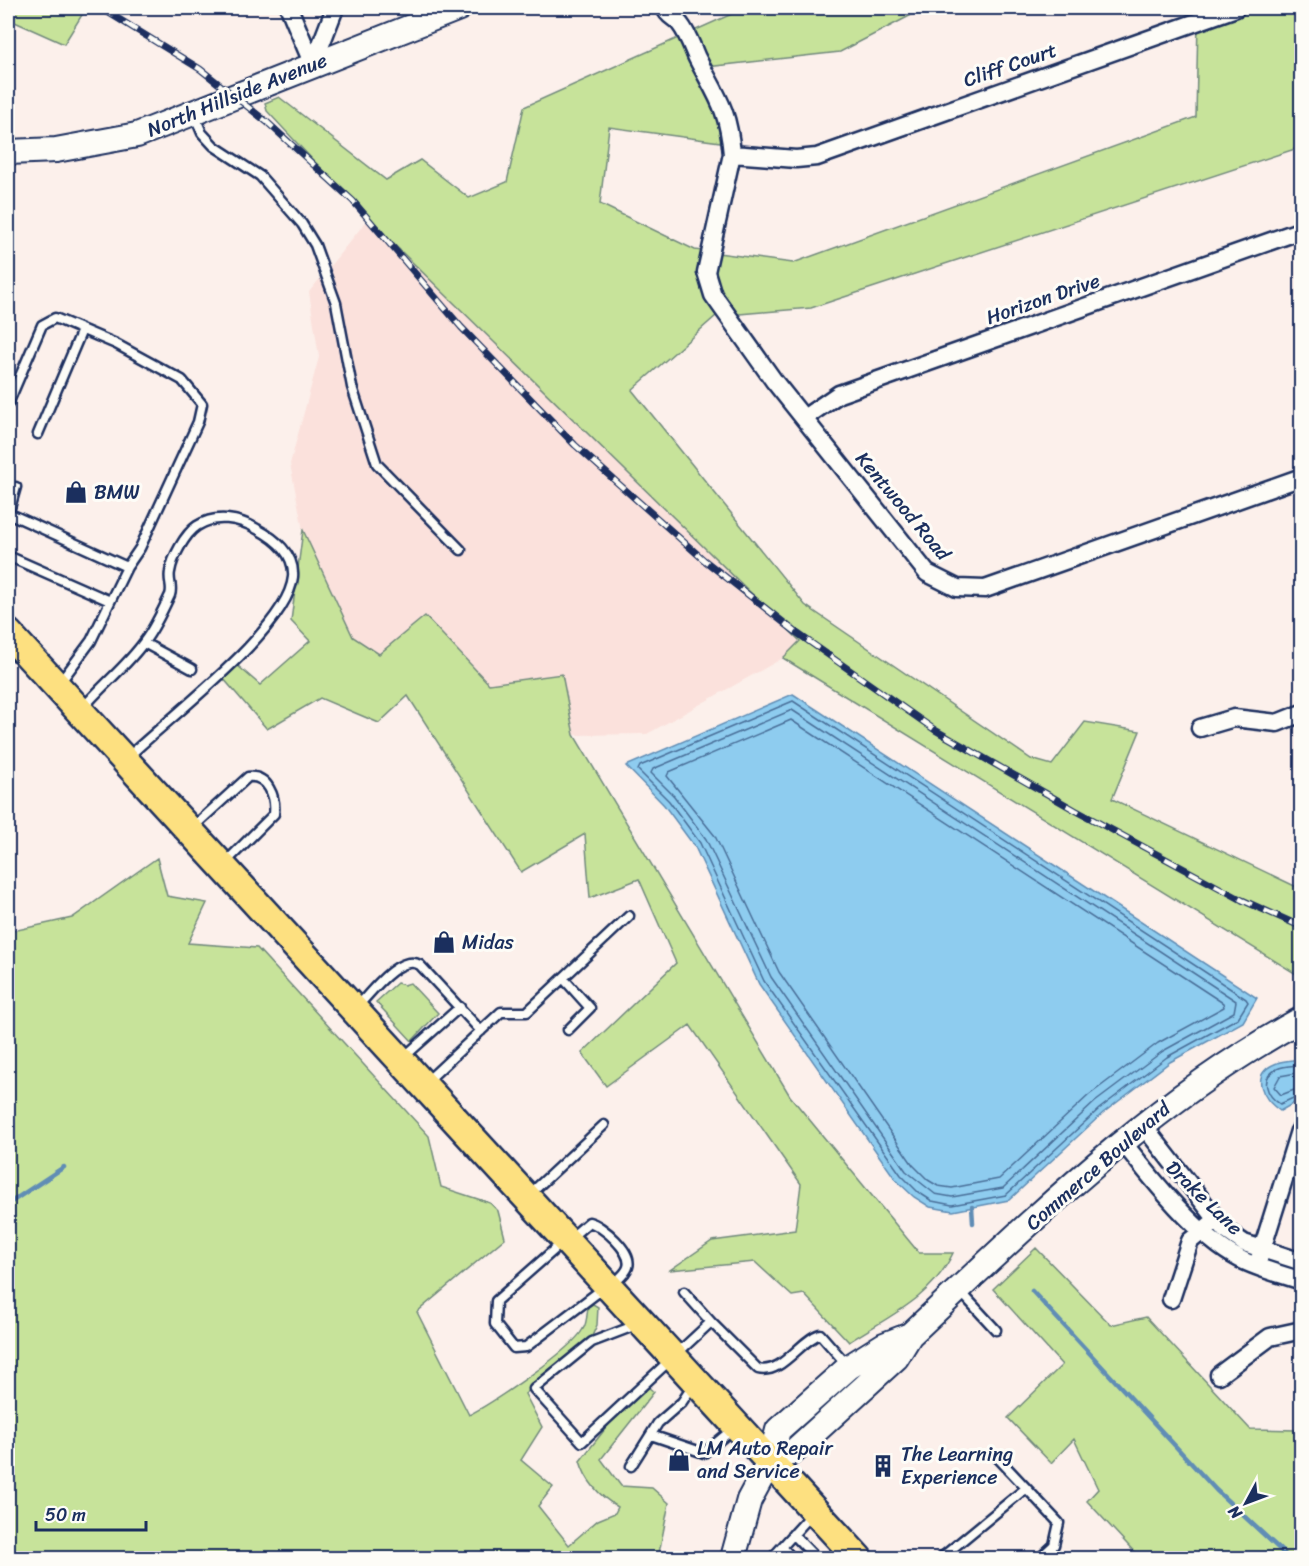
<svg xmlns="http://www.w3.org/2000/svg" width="1309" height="1566" font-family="Sriracha,sans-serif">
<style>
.built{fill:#fbe1dc}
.green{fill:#c7e39a;stroke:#71897c;stroke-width:1.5}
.water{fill:#8eccef;stroke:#608db5;stroke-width:1.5}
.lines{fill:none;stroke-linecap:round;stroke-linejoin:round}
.shore{stroke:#496e98;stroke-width:1.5}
.stream{stroke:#608db5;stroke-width:4.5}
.lane-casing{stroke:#1b2f5e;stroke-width:13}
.street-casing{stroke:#1b2f5e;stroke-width:21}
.secondary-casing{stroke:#1b2f5e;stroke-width:28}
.primary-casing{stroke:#1b2f5e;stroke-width:32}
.lane{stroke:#fdfcf7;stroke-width:8}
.street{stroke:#fdfcf7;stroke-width:16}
.secondary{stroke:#fdfcf7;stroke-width:24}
.primary{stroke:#fde080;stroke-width:27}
.rail-casing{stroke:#1b2f5e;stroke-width:7}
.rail{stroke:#fdfcf7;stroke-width:4.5;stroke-dasharray:14;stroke-linecap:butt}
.labels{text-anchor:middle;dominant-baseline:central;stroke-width:6;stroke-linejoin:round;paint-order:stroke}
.street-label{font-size:20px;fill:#1b2f5e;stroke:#fdfcf7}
.poi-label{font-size:20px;fill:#1b2f5e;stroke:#fdfcf7;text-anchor:start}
</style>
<rect width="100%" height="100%" fill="#fcf0eb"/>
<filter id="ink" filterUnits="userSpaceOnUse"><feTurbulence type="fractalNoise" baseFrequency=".0167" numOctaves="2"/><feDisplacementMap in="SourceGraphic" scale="12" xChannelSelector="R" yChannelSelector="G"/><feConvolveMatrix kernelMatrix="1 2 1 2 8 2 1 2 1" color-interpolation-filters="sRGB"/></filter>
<g filter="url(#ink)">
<path class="built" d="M368,219L801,641L783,658L647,734L574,735L562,674L489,684L425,617L379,654L353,637L303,530L290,464L319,357L309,292Z"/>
<path class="green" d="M8,8H79L85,10L64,44L8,19Z
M745,8H925L840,52L698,68L728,143L609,127L600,204L695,250L793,263L1196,117L1198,21L1193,8H1301V147L811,308L716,316L632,390L805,605L1031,759L1052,765L1085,722L1140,731L1112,799L1301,889V977L783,658L800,641L368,219L267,111L265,103L279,97L386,180L420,160L469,198L507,182L524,107Z
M303,530L353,637L379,654L425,616L489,684L562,674L574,735L790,1096L919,1253H953C932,1298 889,1316 849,1342L804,1294L792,1296L755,1262L670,1270L712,1241L795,1230L801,1184L690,1025L606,1086L582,1053L676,963L639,879L590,898L585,834L521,872L408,696L379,723L320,698L267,729L223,678L238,666L260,685L310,641L291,621Z
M157,858L167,896L207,903L188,943L257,948L429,1136L441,1187L490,1203L498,1211L505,1238L417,1312L469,1415C492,1403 572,1350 583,1329C587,1324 587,1313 588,1307L593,1304L598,1307L597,1325L592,1336L525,1394L542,1427L521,1460L553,1487L538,1506L569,1545L598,1520L615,1513L618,1507C599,1496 586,1482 580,1461L613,1419L648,1387L654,1392L601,1459L621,1486L652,1488L669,1503L658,1558H8V932L72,918Z
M397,983L404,985L410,983L438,1013L412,1041L376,1002Z
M1036,1248L1111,1325L1146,1317L1250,1429L1297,1430L1301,1427V1558H1140L1087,1501L1098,1489L1074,1439L1051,1463L1008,1418L1062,1365L993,1289Z"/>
<path class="water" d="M793,694L1257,998L1243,1022L1170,1062L1103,1113L1009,1200L953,1211L930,1207L914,1197L896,1180L759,984L695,847L664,805L626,766Z
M1301,1059V1099L1280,1111C1263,1099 1248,1074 1277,1063C1284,1060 1294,1060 1301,1059Z"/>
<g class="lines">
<path class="shore" d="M793,701L1246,999L1248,1002L1238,1018L1167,1057L1099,1109L1006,1195L952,1205L932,1201L918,1192L901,1175L764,981L700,843L669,801L638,770L640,766Z
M792,710L1236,1001L1234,1012L1163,1051L1095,1102L1003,1188L952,1197L935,1194L906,1171L771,977L706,839L674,796L651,773L653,769Z
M791,720L1223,1003L1224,1007L1158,1043L1089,1095L999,1179L952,1188L938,1186L928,1180L913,1165L779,972L715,836L667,776L669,772Z
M1302,1065C1294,1066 1284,1065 1277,1069C1259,1078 1267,1096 1280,1104L1302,1094
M1302,1072L1280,1076L1274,1087L1281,1095L1302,1087"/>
<path class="stream" d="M8,1204L64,1167
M972,1207L973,1223
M1032,1291L1216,1490L1289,1558"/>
<g class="lane-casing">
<path id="lane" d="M194,114L202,133L214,146L260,176L302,224L315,245L336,303L352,387L377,464L461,550
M8,404L42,325L55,318L116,344L182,380L202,404L198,422L140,548L127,567
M38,434L82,330
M8,513L127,567L91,641L59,684
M8,515L16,487
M8,556L110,601
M144,643L192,669
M82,709C101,686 127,666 144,642C154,629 163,610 170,595C173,587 168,580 170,572C172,558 185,534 197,526C215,514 239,518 257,529C274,538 295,554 293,577C288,629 167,719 127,758
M192,828L248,777C268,775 276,797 274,814L224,864
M563,978L590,1008L568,1030
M356,1008C370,994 399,953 420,965L481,1031
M404,1057L460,1007
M425,1083L501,1012H527L629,916
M529,1195L604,1125
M568,1240L589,1222C602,1225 633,1252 628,1267C626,1274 617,1280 612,1285
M563,1242L496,1301L495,1324L514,1348L526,1347L605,1287
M961,1292L996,1330
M711,1322L758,1369C782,1375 799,1341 820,1334L848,1366
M639,1324L592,1342L534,1389L582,1442L711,1322L684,1292
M651,1435L704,1453L734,1428
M997,1457L1059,1523L1054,1545L1040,1558
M631,1466L658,1423L682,1402L694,1384
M793,1534L816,1558
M782,1547L791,1557
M772,1558L812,1514
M941,1558L1026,1488"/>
</g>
<g class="street-casing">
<path id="street" d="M289,8L313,65
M665,8C668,17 675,17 680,24C688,34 692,47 697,58C717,97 728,108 732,154L706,272L713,295L774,381L927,573L957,588L985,589L1302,477
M313,65L335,8
M732,154L796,159L817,157L1236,8
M804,418L839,394L1302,230
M1200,728L1234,718L1277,723L1302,713
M1143,1125L1225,1230L1244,1243L1302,1262
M1122,1141C1151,1178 1198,1238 1240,1259C1259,1269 1281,1274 1302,1281
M1259,1259L1299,1131
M1171,1299L1190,1241L1211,1224
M1219,1375L1270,1337L1302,1330"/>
</g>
<g class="secondary-casing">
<path id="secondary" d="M8,152L56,150L137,135L459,8
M770,1461L794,1451L896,1358L910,1335C1033,1220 1153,1100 1302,1019
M733,1558L749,1500L770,1461L778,1430L849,1367L884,1345L910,1335"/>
</g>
<g class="primary-casing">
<path id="primary" d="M8,633L858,1558"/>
</g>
<use href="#lane" class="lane"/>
<use href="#street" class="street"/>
<use href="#secondary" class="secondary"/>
<use href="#primary" class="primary"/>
<g class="rail-casing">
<path id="rail" d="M101,8L200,69L267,122L353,201L461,327L575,445L704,560L797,633L935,730L1075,810L1242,900L1302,927"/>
</g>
<use href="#rail" class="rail"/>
</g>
</g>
<defs>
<g id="shop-bare" transform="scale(1.8)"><path d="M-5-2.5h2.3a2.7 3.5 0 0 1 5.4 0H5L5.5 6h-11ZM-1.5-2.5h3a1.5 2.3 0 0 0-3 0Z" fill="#1b2f5e" stroke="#fdfcf7" stroke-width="2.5" paint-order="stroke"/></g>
<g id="building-bare" transform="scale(1.8)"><path d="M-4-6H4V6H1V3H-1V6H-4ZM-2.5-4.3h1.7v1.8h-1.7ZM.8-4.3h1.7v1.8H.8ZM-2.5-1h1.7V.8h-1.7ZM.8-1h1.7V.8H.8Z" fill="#1b2f5e" stroke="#fdfcf7" stroke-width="2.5" paint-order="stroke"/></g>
</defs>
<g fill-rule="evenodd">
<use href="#shop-bare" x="76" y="492"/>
<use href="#shop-bare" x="444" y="942"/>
<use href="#shop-bare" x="679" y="1460"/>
<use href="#building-bare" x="883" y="1466"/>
</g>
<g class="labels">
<g class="street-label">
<text transform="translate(1010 65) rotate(-19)">Cliff Court</text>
<text transform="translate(237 95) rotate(-22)">North Hillside Avenue</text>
<text transform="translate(1043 299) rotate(-19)">Horizon Drive</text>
<text transform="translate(903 506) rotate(50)">Kentwood Road</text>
<text transform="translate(1098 1166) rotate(-41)">Commerce Boulevard</text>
<text transform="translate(1204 1198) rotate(44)">Drake Lane</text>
</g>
<g class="poi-label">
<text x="94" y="492">BMW</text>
<text x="462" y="942">Midas</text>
<text x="697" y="1448">LM Auto Repair<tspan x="697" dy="23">and Service</tspan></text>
<text x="901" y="1454">The Learning<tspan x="901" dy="23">Experience</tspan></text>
</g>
</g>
<rect width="1309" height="1566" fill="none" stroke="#fdfcf7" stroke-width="30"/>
<rect x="15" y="15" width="1279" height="1536" fill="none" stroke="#1b2f5e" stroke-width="2" filter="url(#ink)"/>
<g transform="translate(1246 1503) rotate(229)" stroke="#fdfcf7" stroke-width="4.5" paint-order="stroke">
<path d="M0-4.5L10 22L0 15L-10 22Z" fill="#1b2f5e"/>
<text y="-9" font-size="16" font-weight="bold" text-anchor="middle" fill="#1b2f5e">N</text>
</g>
<path d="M36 1521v9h110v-9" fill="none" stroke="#1b2f5e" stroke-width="3"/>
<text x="45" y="1521" font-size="18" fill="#1b2f5e" stroke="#fdfcf7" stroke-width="4.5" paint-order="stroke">50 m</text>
</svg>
